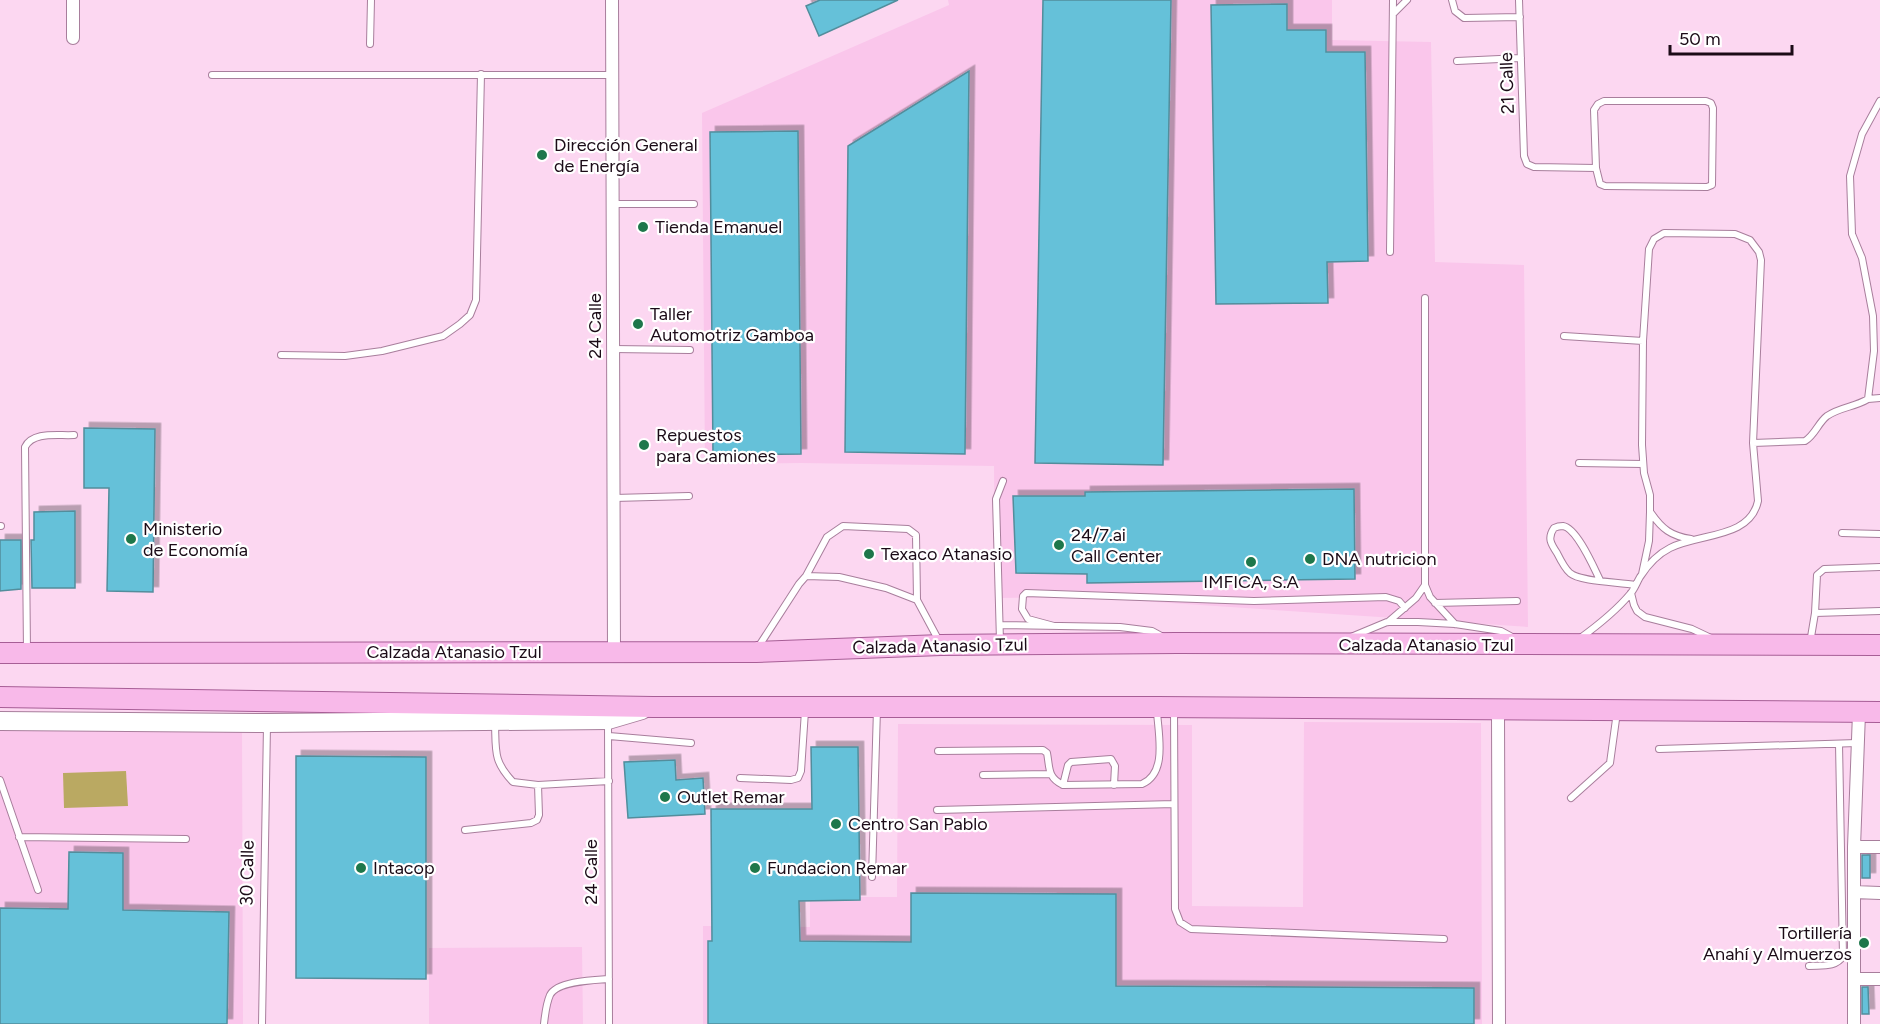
<svg xmlns="http://www.w3.org/2000/svg" width="1880" height="1024" font-family="Figtree,sans-serif">
<style>
.built{fill:#fac6eb}
.water{fill:#baa962}
.building{fill:#65c1d9;stroke:#528d9c;stroke-width:1.5;filter:url(#shadow)}
.lines{fill:none;stroke-linecap:round;stroke-linejoin:round}
.lane-casing{stroke:#a87e9c;stroke-width:8}
.street-casing{stroke:#a87e9c;stroke-width:14}
.secondary-casing{stroke:#a87e9c;stroke-width:20}
.primary-casing{stroke:#a75e96;stroke-width:22}
.lane{stroke:#fff;stroke-width:6}
.street{stroke:#fff;stroke-width:12}
.secondary{stroke:#fff;stroke-width:18}
.primary{stroke:#f8b9e9;stroke-width:20}
.poi-dot{fill:#1e774b;stroke:#fff;stroke-width:2}
.labels{text-anchor:middle;dominant-baseline:central;stroke-width:4.5;stroke-linejoin:round;paint-order:stroke}
.street-label{font-size:18px;fill:#1b0b17;stroke:#fff}
.poi-label{font-size:18px;fill:#1b0b17;stroke:#fff;text-anchor:start}
</style>
<defs>
<filter id="shadow"><feDropShadow dx="5.5" dy="-5.5" stdDeviation="0" flood-color="#0004"/></filter>
</defs>
<rect width="100%" height="100%" fill="#fcd7f1"/>
<path class="built" d="M948,0H1332V40L1431,42L1435,262L1524,265L1528,627L1080,597L995,598L994,466L801,463L705,464L702,113L949,5Z
M1304,722L1481,723L1482,1024H703V926L810,927V897H897L898,724L1192,725V906L1303,907Z
M242,726L243,1024H0V731Z
M582,947L583,1024H429V948Z"/>
<path class="water" d="M126,771L128,806L64,808L63,773Z"/>
<path class="building" d="M820,0H898L819,36L806,6Z
M1043,0H1171L1163,465L1035,463Z
M1287,4V30H1326V52H1365L1368,261L1327,262L1328,303L1216,304L1211,5Z
M969,71L965,454L845,452L848,146Z
M798,131L801,454L713,455L710,132Z
M84,428L155,429L153,592L107,591L109,488H84Z
M1354,489L1355,579L1087,583V574L1016,573L1013,496H1085V492Z
M75,511V588H32L31,540H34V512Z
M0,540H21V589L0,591Z
M811,747H858L860,900L799,901L800,941L911,942V893L1116,894V986L1474,988V1024H708V941H712L711,809H812Z
M296,756L426,757V979L296,978Z
M675,760L676,780L703,778L705,814L628,818L624,762Z
M69,852L123,853V910L229,912L227,1024H0V908L68,909Z
M1862,855H1870V878H1862Z
M1862,987H1868L1869,1014H1862Z"/>
<g class="lines">
<g class="lane-casing">
<path id="lane" d="M1452,0L1455,11L1464,18L1520,17
M1519,0L1524,156L1527,164L1534,167L1596,168
M1393,14L1407,0
M370,44L371,0
M1457,61L1521,58
M212,75H612
M1604,101H1706L1711,103L1713,108L1712,185L1707,187L1605,186L1600,184L1596,168L1594,110L1598,104Z
M613,204H694
M1390,252L1393,0
M1425,298V585L1430,597L1455,624
M1564,336L1643,341
M613,349L690,350
M281,355L345,356L382,351L443,336L460,324L470,315L476,300L481,74
M1868,399L1880,398
M1753,443L1805,441C1815,435 1818,423 1827,416C1840,407 1855,407 1868,399L1874,351L1873,316L1862,258L1852,234L1850,176L1862,134L1880,101
M1579,463L1643,464
M614,498L689,496
M1651,513C1662,529 1671,536 1691,539
M0,526H1
M1842,533L1880,534
M806,576L839,577L886,588L917,600
M1600,580C1594,568 1577,528 1563,526C1561,526 1556,527 1554,528C1547,538 1551,544 1557,553C1560,559 1565,569 1570,573C1580,582 1620,582 1635,585
M1631,593L1634,605L1637,611L1645,617L1692,629L1711,638
M1435,603L1517,601
M1815,613L1880,611
M1388,622L1416,598L1425,585
M1000,625L1120,627L1152,631L1163,637
M1054,626L1028,619L1022,609L1023,596L1026,593L1254,601L1386,597L1399,601L1405,608
M1351,637L1387,622H1418L1455,624L1501,631L1512,637
M1579,639C1597,626 1616,611 1631,593C1635,588 1637,582 1640,577C1647,566 1658,554 1670,548C1699,533 1750,539 1758,501L1753,443L1761,260L1759,252L1750,240L1735,234L1664,233L1654,239L1649,249L1643,341L1642,445L1644,473L1650,495V512L1649,541L1642,574
M1000,641L996,499L1003,481
M1810,643L1815,613L1817,575L1824,569L1880,567
M757,649L799,584L806,576L827,537L843,526L908,529L916,535L917,600L939,641
M27,651L25,447C33,431 58,436 74,435
M1174,709L1175,909L1180,922L1191,929L1444,939
M495,723C496,751 493,761 513,782L538,785L609,781
M608,723L609,1024
M609,736L691,743
M1659,749L1857,743
M938,751L1043,750L1047,753C1050,768 1047,777 1063,785L1142,784C1168,773 1158,733 1157,711
M983,775L1050,774
M740,778L791,780L798,778L801,771L805,711
M0,780L38,890
M1063,785L1068,765L1071,762L1111,759L1115,766L1114,785
M1571,798L1610,763L1617,712
M937,810L1174,804
M465,830L531,823L537,820L539,815L538,785
M19,837L186,839
M872,877L877,709
M1809,966C1821,965 1836,968 1843,956L1839,744
M262,1024L267,725
M544,1024C545,1015 546,1004 550,995C557,981 594,980 609,979"/>
</g>
<g class="street-casing">
<path id="street" d="M73,0V38
M612,0L614,652
M1498,711L1499,1024
M1854,847H1880
M1854,892L1880,893
M1854,979H1880
M1854,1024V847L1859,713"/>
</g>
<g class="secondary-casing">
<path id="secondary" d="M0,721L267,723L608,720L642,710"/>
</g>
<g class="primary-casing">
<path id="primary" d="M0,653L756,652L941,645L1177,643L1880,645
M0,697L653,707H1157L1880,712"/>
</g>
<use href="#lane" class="lane"/>
<use href="#street" class="street"/>
<use href="#secondary" class="secondary"/>
<use href="#primary" class="primary"/>
</g>
<g class="poi-dot">
<circle cx="542" cy="155" r="6"/>
<circle cx="643" cy="227" r="6"/>
<circle cx="638" cy="324" r="6"/>
<circle cx="644" cy="445" r="6"/>
<circle cx="131" cy="539" r="6"/>
<circle cx="1059" cy="545" r="6"/>
<circle cx="869" cy="554" r="6"/>
<circle cx="1310" cy="559" r="6"/>
<circle cx="1251" cy="562" r="6"/>
<circle cx="665" cy="797" r="6"/>
<circle cx="836" cy="824" r="6"/>
<circle cx="361" cy="868" r="6"/>
<circle cx="755" cy="868" r="6"/>
<circle cx="1864" cy="943" r="6"/>
</g>
<g class="labels">
<g class="street-label">
<text transform="translate(1507 83) rotate(-92)">21 Calle</text>
<text transform="translate(595 326) rotate(-90)">24 Calle</text>
<text x="1426" y="645">Calzada Atanasio Tzul</text>
<text transform="translate(940 646) rotate(-1)">Calzada Atanasio Tzul</text>
<text x="454" y="652">Calzada Atanasio Tzul</text>
<text transform="translate(591 872) rotate(-90)">24 Calle</text>
<text transform="translate(247 873) rotate(-89)">30 Calle</text>
</g>
<g class="poi-label">
<text x="554" y="145">Dirección General<tspan x="554" dy="21">de Energía</tspan></text>
<text x="655" y="227">Tienda Emanuel</text>
<text x="650" y="314">Taller<tspan x="650" dy="21">Automotriz Gamboa</tspan></text>
<text x="656" y="435">Repuestos<tspan x="656" dy="21">para Camiones</tspan></text>
<text x="143" y="529">Ministerio<tspan x="143" dy="21">de Economía</tspan></text>
<text x="1071" y="535">24/7.ai<tspan x="1071" dy="21">Call Center</tspan></text>
<text x="881" y="554">Texaco Atanasio</text>
<text x="1322" y="559">DNA nutricion</text>
<text x="1251" y="582" text-anchor="middle">IMFICA, S.A</text>
<text x="677" y="797">Outlet Remar</text>
<text x="848" y="824">Centro San Pablo</text>
<text x="373" y="868">Intacop</text>
<text x="767" y="868">Fundacion Remar</text>
<text x="1852" y="933" text-anchor="end">Tortillería<tspan x="1852" dy="21">Anahí y Almuerzos</tspan></text>
</g>
</g>
<path d="M1670 45v9h122v-9" fill="none" stroke="#1b0b17" stroke-width="3"/>
<text x="1679" y="45" font-size="18" fill="#1b0b17" stroke="#ffffff" stroke-width="4.5" paint-order="stroke">50 m</text>
</svg>
